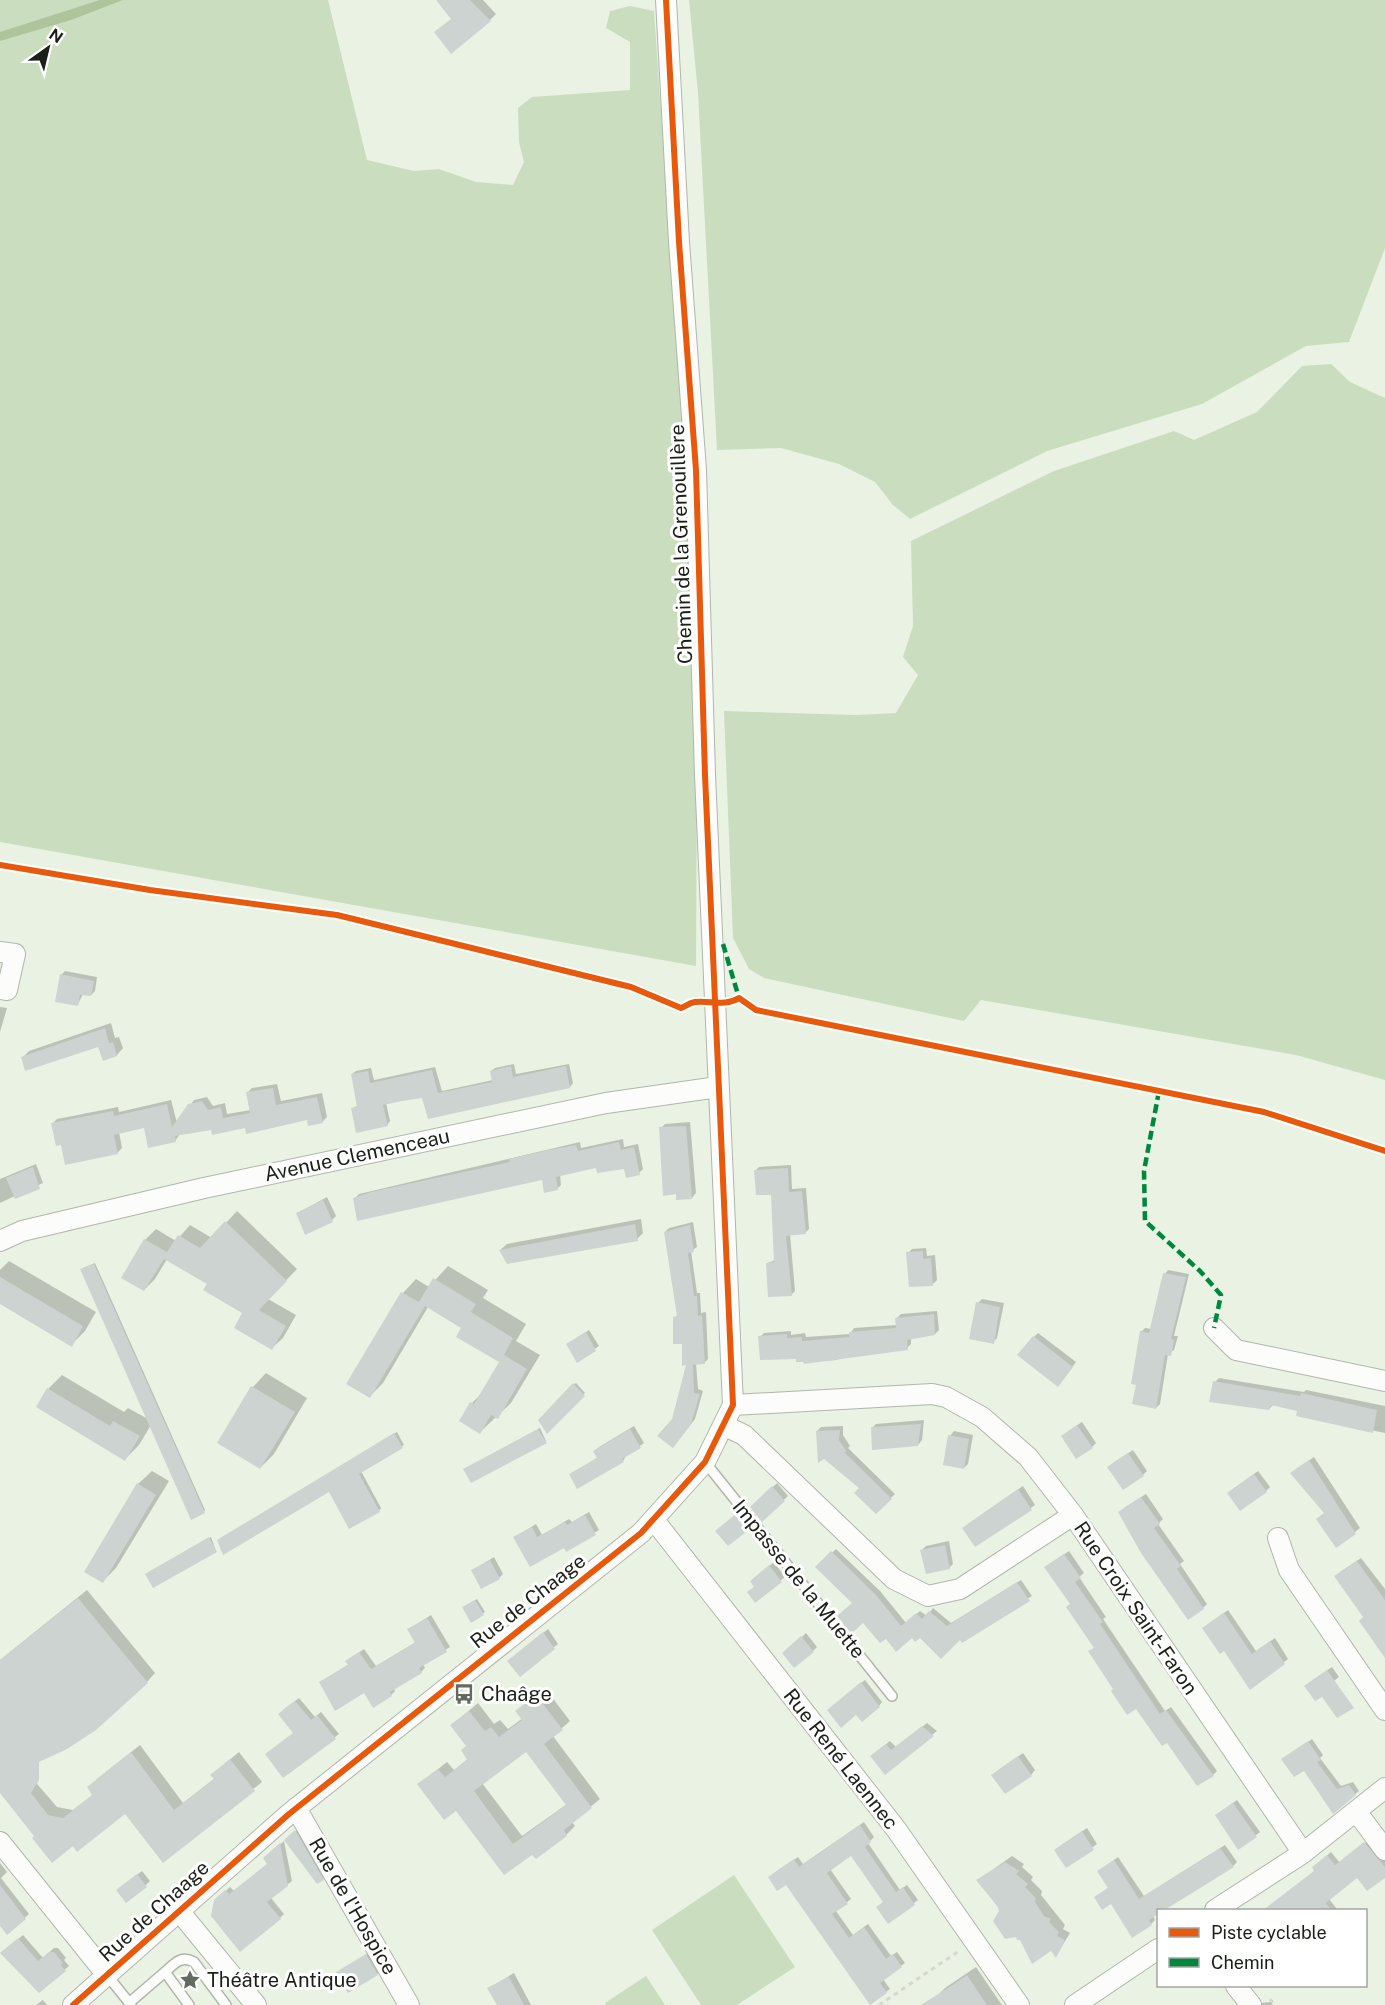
<svg xmlns="http://www.w3.org/2000/svg" width="1385" height="2005" font-family="'Public Sans',sans-serif">
<style>
.green{fill:#cbddbf}
.water{fill:#adc49d}
.shadow{fill:#0003;fill-rule:evenodd}
.building{fill:#ccd3d1;fill-rule:evenodd}
.lines{fill:none;stroke-linecap:round;stroke-linejoin:round}
.lane-casing{stroke:#b0b6ab;stroke-width:12}
.street-casing{stroke:#b0b6ab;stroke-width:22}
.path{stroke:#d4d7d2;stroke-width:3;stroke-dasharray:4.5 4.5;stroke-linecap:butt}
.lane{stroke:#fcfdfb;stroke-width:9}
.street{stroke:#fcfdfb;stroke-width:20}
.quiet{stroke:#00873e;stroke-width:4.5;stroke-dasharray:9 4.5;stroke-linecap:butt}
.cycleway-casing{stroke:#fff;stroke-width:10}
.cycleway{stroke:#e8590c;stroke-width:6}
.labels{text-anchor:middle;dominant-baseline:central;stroke-width:6;stroke-linejoin:round;paint-order:stroke}
.street-label{font-size:20px;fill:#1a2017;stroke:#fff}
.poi-label{font-size:20px;fill:#1a2017;stroke:#fff;text-anchor:start}
</style>
<rect width="100%" height="100%" fill="#eaf2e4"/>
<path class="green" d="M0,0H328L367,160L414,171L439,169L476,182L513,185L524,162L519,142L518,108L532,97L630,90V42L606,28L610,11L630,6L654,11L684,445L697,768L696,966L0,842Z
M689,0H1385V248L1349,342L1306,346L1202,404L1047,451L910,519L893,505L875,482L839,464L781,448L717,450L698,93Z
M1331,364L1350,382L1385,398V1080L1296,1055L981,1000L964,1021L764,978L749,969L733,938L724,711L856,715L896,713L918,675L903,657L913,626L911,541L1054,471L1174,431L1194,440L1257,412L1302,366Z
M734,1875L795,1967L737,2005H701L652,1930Z
M646,1976L665,2005H606L605,2003Z"/>
<path class="water" d="M100,0H123L71,20L0,41V32Z"/>
<path class="shadow" d="M438,0H483L496,14L490,20L453,18Z
M65,971L97,977L95,991L91,995L83,994L78,1004L61,975Z
M0,1007L7,1008L0,1032Z
M111,1023L115,1038L119,1037L123,1048L117,1055L104,1059L99,1045L23,1057L29,1051Z
M514,1064L516,1074L569,1064L573,1083L570,1087L423,1096L386,1103L390,1121L387,1125L353,1108L359,1105L352,1074L356,1071L371,1068L374,1080L435,1067L442,1091L493,1080L491,1071L495,1068Z
M277,1084L281,1101L322,1093L327,1117L322,1122L308,1118L212,1128L180,1134L175,1141L145,1126L119,1132L122,1148L117,1153L62,1144L52,1124L57,1119L118,1107L119,1112L171,1100L177,1123L194,1100L207,1097L213,1106L225,1103L227,1114L251,1110L247,1093L252,1088Z
M690,1122L696,1193L692,1198L661,1128L665,1124Z
M623,1139L624,1147L638,1144L643,1169L639,1173L625,1167L597,1166L560,1174L561,1185L557,1189L543,1178L355,1198L359,1194L580,1142L581,1148Z
M36,1164L43,1183L0,1203V1179Z
M791,1165L792,1189L806,1188L809,1229L805,1233L790,1234L795,1291L792,1294L768,1263L775,1260L773,1193L756,1170L759,1167Z
M327,1197L336,1216L332,1220L298,1213Z
M237,1211L297,1269L268,1299L296,1315L283,1338L272,1348L244,1313L209,1284L167,1259L155,1279L144,1290L124,1277L145,1240L156,1229L176,1241L190,1225L212,1238Z
M641,1219L643,1233L637,1239L500,1250L507,1244Z
M693,1222L697,1247L691,1251L697,1293H700L701,1313L706,1312L708,1359L704,1363H696L698,1389L703,1391L695,1419L677,1442L673,1419L688,1364L675,1318L678,1314L665,1232L669,1228Z
M926,1248L927,1256L935,1255L937,1280L933,1284L908,1253L912,1249Z
M9,1261L96,1312L85,1331L71,1345L0,1302V1270Z
M95,1263L205,1510L204,1512L151,1425L139,1445L125,1459L48,1389L62,1375L124,1412L128,1408L148,1419L83,1268Z
M448,1266L488,1290L483,1298L526,1324L516,1341L540,1355L511,1403L480,1432L472,1403L483,1392L501,1362L463,1327L428,1307L383,1383L370,1396L348,1384L403,1293L416,1279L429,1287Z
M1168,1270L1189,1274L1174,1336H1178L1174,1350L1168,1354L1160,1404L1156,1408L1138,1384L1141,1332L1145,1328L1152,1329L1165,1274Z
M982,1299L1004,1303L997,1338L993,1342L978,1303Z
M937,1311L939,1330L935,1334L911,1338V1344L907,1348L841,1356L837,1360L805,1362L760,1337L764,1333L791,1331V1335L805,1333L806,1337L850,1334L854,1328L897,1325V1318L901,1314Z
M589,1330L599,1346L577,1361L567,1344Z
M1038,1333L1076,1362L1062,1381L1034,1337Z
M266,1373L307,1398L274,1454L260,1468L219,1443L253,1387Z
M1219,1378L1304,1392L1306,1390L1385,1406V1433L1298,1415L1299,1410L1274,1404L1269,1409L1215,1382Z
M576,1383L585,1393L548,1432L574,1384Z
M924,1420L922,1440L918,1445L872,1428L876,1424Z
M1082,1422L1096,1443L1092,1447L1067,1432Z
M634,1426L644,1443L626,1456L623,1461L571,1475L598,1457L595,1451L599,1447Z
M843,1426V1435L850,1446L848,1448L895,1494L876,1512L861,1488L817,1431L821,1427Z
M540,1428L546,1441L467,1468Z
M954,1431L973,1435L968,1464L964,1468L950,1436Z
M397,1432L404,1445L361,1471L381,1508L379,1511L329,1490L221,1538Z
M1133,1450L1147,1471L1143,1475L1113,1463Z
M1314,1457L1360,1528L1337,1546L1326,1512L1296,1469Z
M152,1471L169,1481L116,1568L103,1581L138,1484Z
M1258,1471L1270,1487L1266,1491L1233,1489Z
M777,1483L788,1496L762,1520L752,1507Z
M1023,1486L1035,1505L976,1545L968,1524Z
M1146,1494L1163,1519L1158,1524L1184,1561L1180,1564L1207,1604L1203,1608L1124,1508Z
M742,1510L753,1524L749,1528L721,1527Z
M589,1512L599,1530L566,1550L564,1546L515,1537L536,1524L542,1535L569,1519L572,1522Z
M211,1537L216,1551L149,1572Z
M949,1541L953,1564L949,1568L922,1550L926,1546Z
M836,1549L880,1591L906,1623L920,1611L927,1616L933,1608L951,1623L1021,1580L1032,1596L960,1638L920,1635L854,1603L817,1567Z
M1069,1551L1084,1573L1079,1577L1106,1617L1103,1619L1165,1711L1171,1707L1217,1771L1213,1775L1167,1741L1090,1651L1095,1647L1050,1564Z
M494,1557L503,1574L499,1578L473,1570Z
M1361,1558L1385,1589V1647L1340,1572Z
M774,1562L785,1577L756,1601V1577Z
M87,1590L155,1673L147,1682L0,1715V1660Z
M477,1599L485,1612L471,1621L465,1606Z
M1228,1610L1256,1651L1275,1638L1288,1659L1250,1688L1208,1624Z
M431,1615L450,1647L423,1664L425,1668L421,1672L394,1688L395,1691L391,1695L321,1682L349,1664L347,1661L364,1649L376,1666L416,1642L409,1629Z
M548,1629L558,1644L520,1675L513,1657Z
M806,1633L817,1647L813,1651L784,1654Z
M1332,1667L1339,1677L1313,1697L1310,1682Z
M865,1680L882,1702L879,1706L862,1719L856,1713L832,1707Z
M545,1688L570,1721L553,1736L600,1799L572,1822L575,1826L566,1835L532,1853L504,1873L456,1809L419,1784L447,1762L454,1770L468,1759L467,1746L452,1725L478,1703L494,1724L500,1720L508,1729L523,1718L517,1711ZM527,1750L567,1804L522,1836L482,1783Z
M299,1698L315,1717L321,1712L339,1734L284,1776L294,1733L283,1710Z
M927,1723L937,1731L885,1773L876,1752L890,1741L896,1747Z
M1312,1739L1323,1755L1320,1758L1341,1786L1353,1782L1359,1791L1333,1812L1304,1769L1287,1756Z
M0,1741L57,1807L73,1810L94,1794L97,1779L140,1745L183,1803L215,1778L221,1767L239,1752L262,1782L164,1861L125,1812L73,1844L0,1786Z
M1023,1753L1035,1770L1031,1775L997,1771Z
M1237,1800L1260,1832L1239,1848L1220,1812Z
M864,1822L874,1837L868,1843L900,1890L907,1885L918,1900L888,1922L878,1907L884,1901L852,1854L830,1869L851,1899L836,1911L853,1935L868,1924L891,1956L897,1952L905,1963L883,1979L890,1989L886,1992L786,1883L773,1874L798,1857L803,1864Z
M300,1828L327,1875L323,1879L290,1836Z
M1087,1828L1097,1844L1067,1866L1060,1846Z
M1369,1840L1385,1859V1876H1357L1329,1899L1337,1909L1335,1910H1264L1316,1870L1317,1864L1331,1852L1340,1863Z
M284,1841L292,1881L271,1898L284,1914L280,1918L220,1896L230,1887L234,1891L269,1863V1854Z
M1225,1845L1237,1862L1233,1866L1158,1910L1153,1916L1155,1920L1151,1924L1132,1936L1111,1902L1096,1897L1109,1887L1099,1871L1118,1857L1144,1896Z
M1012,1856L1024,1864L1022,1867L1033,1877L1031,1880L1042,1891L1041,1895L1065,1925L1063,1929L1070,1933L1056,1956L1052,1949L1021,1938L978,1880Z
M0,1863L7,1872L1,1878L29,1914L7,1933L0,1924Z
M142,1871L150,1881L146,1885L122,1886Z
M23,1935L43,1958L54,1948H58L66,1958L64,1960L69,1966L39,1991L6,1949Z
M371,1951L381,1970L377,1974L338,1973Z
M976,1967L1002,2005H936V1997L945,1988Z
M514,1973L531,2005H498L489,1988Z
M1251,1993L1260,2003L1271,2002L1273,2005H1236Z
M43,2000L47,2005H36Z"/>
<path class="building" d="M436,0H470L491,21L451,54L434,32L451,19Z
M60,974L94,981L91,996L80,995L78,1006L55,1002Z
M105,1028L109,1043L113,1042L117,1056L103,1061L98,1047L25,1071L21,1057Z
M511,1066L513,1077L566,1066L570,1088L428,1119L422,1098L402,1101L383,1105L388,1126L356,1133L351,1108L357,1107L351,1074L368,1071L370,1083L432,1070L438,1093L492,1082L490,1071Z
M273,1088L276,1105L317,1097L323,1123L308,1126L307,1120L246,1134L245,1128L212,1135L211,1130L175,1136L176,1142L148,1148L144,1128L114,1135L118,1154L65,1165L61,1145L56,1146L51,1123L113,1111L114,1116L167,1104L172,1127L188,1104L202,1101L208,1110L221,1107L223,1118L250,1113L246,1092Z
M686,1126L692,1199L676,1200V1194L663,1196L659,1127Z
M619,1142L621,1150L634,1147L640,1175L626,1178L624,1169L597,1173L596,1168L556,1177L558,1190L544,1193L542,1180L357,1221L353,1198L371,1192L510,1162L509,1159L549,1150L576,1145L578,1151Z
M33,1167L40,1189L15,1199L6,1178Z
M788,1168L789,1192L802,1191L806,1234L786,1236L792,1296L768,1297L766,1263L774,1262L771,1195H756L754,1170Z
M323,1200L333,1222L305,1235L296,1213Z
M225,1221L287,1281L259,1310L286,1326L272,1350L234,1328L242,1313L203,1290L207,1284L164,1259L144,1291L121,1278L144,1239L167,1252L178,1235L200,1248Z
M635,1224L638,1241L507,1264L499,1250Z
M690,1225L694,1252L688,1253L694,1296H697L698,1316L702,1315L705,1364L693,1365L694,1393L700,1394L691,1424L673,1448L657,1436L672,1419L686,1365L682,1366V1344H673V1317L677,1316L664,1232Z
M923,1251V1259L931,1258L933,1286L909,1287L906,1252Z
M94,1264L205,1513L191,1520L80,1269Z
M1163,1273L1186,1277L1171,1339L1174,1340L1171,1356L1165,1355L1156,1409L1132,1404L1136,1385L1131,1384L1140,1331L1149,1333Z
M0,1277L83,1326L72,1347L0,1304Z
M433,1278L476,1304L471,1312L513,1338L504,1355L527,1369L498,1419L491,1415L480,1434L459,1421L470,1402L474,1404L499,1362L456,1337L461,1328L425,1306L370,1398L346,1384L401,1292L419,1302Z
M976,1302L1000,1307L994,1344L969,1339Z
M934,1314L935,1335L907,1340L908,1350L804,1364L803,1362H796V1359L760,1360L758,1336L787,1334V1338L802,1337V1341L849,1337V1332L896,1328L895,1318Z
M586,1332L596,1351L577,1363L566,1344Z
M1033,1336L1073,1367L1058,1387L1017,1355Z
M1213,1381L1300,1396L1301,1393L1377,1410L1373,1433L1296,1416L1297,1411L1271,1405L1269,1410L1209,1402Z
M573,1383L585,1396L547,1434L538,1420Z
M251,1386L295,1412L260,1469L217,1443Z
M47,1388L110,1426L113,1421L140,1436L125,1461L36,1407Z
M921,1424L918,1446L872,1450L871,1427Z
M1077,1425L1093,1448L1076,1459L1061,1436Z
M538,1429L547,1443L471,1483L463,1469Z
M630,1429L641,1448L622,1459L624,1462L577,1489L569,1474L597,1458L593,1451Z
M840,1430L839,1440L847,1452H844L892,1499L876,1514L854,1493L859,1488L824,1459L818,1463L816,1431Z
M394,1433L403,1448L359,1474L380,1512L349,1529L329,1492L223,1555L217,1540Z
M948,1435L969,1439L964,1469L943,1465Z
M1128,1453L1144,1476L1123,1490L1107,1467Z
M1309,1460L1356,1534L1336,1548L1316,1519L1324,1513L1290,1473Z
M1254,1474L1267,1492L1240,1511L1227,1493Z
M137,1483L156,1495L103,1583L84,1572Z
M772,1486L785,1501L762,1522L750,1507Z
M1018,1489L1032,1510L975,1547L962,1528Z
M1141,1497L1160,1524L1154,1528L1181,1566L1177,1569L1204,1609L1188,1620L1141,1553L1118,1512Z
M737,1513L750,1529L728,1546L715,1531Z
M585,1515L596,1535L566,1552L564,1548L530,1567L513,1537L532,1527L537,1537L565,1522L567,1525Z
M209,1537L217,1552L153,1588L145,1574Z
M945,1545L950,1569L926,1574L920,1550Z
M831,1551L876,1595L901,1626L916,1613L922,1619L929,1611L947,1626L1017,1582L1030,1601L962,1643L960,1640L941,1659L920,1638L915,1642L912,1638L896,1652L886,1639L880,1643L863,1623L851,1634L837,1616L852,1603L815,1567Z
M1064,1554L1081,1578L1075,1582L1103,1622L1100,1624L1160,1714L1166,1710L1214,1776L1197,1786L1167,1743L1162,1746L1136,1709L1127,1715L1111,1691L1113,1689L1088,1651L1094,1648L1066,1607L1070,1604L1044,1567Z
M490,1560L500,1579L481,1589L471,1570Z
M1357,1561L1385,1600V1658L1359,1621L1363,1617L1334,1576Z
M769,1565L782,1582L755,1603L747,1592L754,1587L750,1581Z
M78,1598L148,1683L96,1730L67,1749L39,1762V1780L31,1793L48,1815L63,1818L92,1795L87,1787L131,1752L174,1810L214,1779L210,1775L230,1759L255,1791L163,1863L125,1814L77,1852L73,1846L52,1863L32,1838L34,1836L0,1793V1660Z
M475,1600L484,1615L471,1623L462,1607Z
M1224,1613L1252,1654L1270,1641L1285,1664L1250,1690L1224,1651L1220,1654L1202,1628Z
M427,1618L447,1652L419,1668L422,1673L390,1692L392,1696L373,1708L364,1693L335,1711L319,1682L348,1665L345,1661L359,1652L371,1669L415,1643L407,1629Z
M543,1632L555,1649L520,1677L507,1661Z
M801,1636L814,1652L794,1668L782,1653Z
M1327,1670L1354,1708L1337,1718L1322,1697L1315,1701L1304,1686Z
M861,1682L880,1707L862,1722L856,1715L841,1728L827,1710Z
M536,1695L563,1730L544,1744L592,1808L564,1830L567,1836L536,1859L532,1855L504,1875L456,1811L444,1820L417,1784L438,1769L445,1777L467,1760L461,1750L466,1746L450,1725L469,1711L485,1731L491,1727L499,1737L522,1720L515,1711ZM526,1752L566,1805L513,1844L474,1791Z
M295,1701L311,1720L317,1715L336,1739L283,1778L265,1754L293,1733L278,1714Z
M922,1726L934,1736L885,1775L870,1756L886,1744L891,1750Z
M1308,1741L1321,1760L1317,1762L1337,1789L1349,1785L1356,1795L1333,1814L1304,1771L1294,1777L1281,1759Z
M1018,1756L1032,1776L1005,1794L991,1775Z
M1233,1803L1257,1837L1238,1850L1215,1815Z
M860,1825L871,1842L865,1847L896,1892L903,1887L915,1905L888,1924L876,1907L883,1902L851,1856L827,1873L848,1904L832,1914L849,1938L864,1927L886,1959L893,1954L902,1967L880,1983L887,1993L870,2005L786,1885L777,1891L768,1877L794,1859L799,1867Z
M295,1830L324,1880L317,1884L284,1840Z
M1082,1831L1094,1850L1066,1868L1054,1850Z
M1364,1842L1385,1867V1878L1367,1891L1357,1878L1326,1903L1332,1911H1262L1314,1871L1312,1867L1327,1855L1335,1865Z
M280,1843L288,1886L267,1902L281,1919L240,1952L211,1916L214,1900L225,1890L229,1894L267,1864L263,1858Z
M1220,1848L1234,1867L1163,1911H1158V1914L1149,1920L1152,1925L1132,1938L1111,1904L1102,1910L1094,1897L1108,1888L1097,1871L1114,1860L1139,1899Z
M1005,1862L1019,1871L1016,1874L1028,1884L1025,1887L1036,1898L1035,1902L1044,1916L1051,1919L1049,1922L1059,1932L1057,1936L1065,1940L1056,1958L1051,1951L1032,1964L1020,1940H1017L1016,1937L1005,1939L993,1921L999,1911L998,1907L976,1880Z
M137,1874L147,1887L126,1903L116,1890Z
M0,1885L26,1919L7,1935L0,1926Z
M18,1938L38,1961L49,1952H54L63,1963L61,1965L66,1971L39,1993L0,1953Z
M366,1954L378,1975L348,1993L336,1972Z
M967,1975L987,2005H921L954,1984Z
M509,1977L524,2005H497L487,1988Z"/>
<g class="lines">
<g class="lane-casing">
<path id="lane" d="M705,1462L892,1696
M165,1972C175,1963 181,1955 194,1962L226,2005
M107,1975L131,2005
M129,2003L165,1972L189,2005"/>
</g>
<g class="street-casing">
<path id="street" d="M0,952L15,954L7,990L0,989
M0,1241L22,1231L204,1188L606,1103L718,1087
M1214,1328L1236,1350L1385,1381
M733,1405L932,1394L946,1397L982,1417L1028,1457L1073,1515L1303,1853
M725,1426L744,1435L894,1579L928,1596L960,1589L1073,1515
M654,1520L896,1829L1019,2005
M1278,1538L1289,1570L1385,1710
M296,1808L409,2005
M1356,1811L1385,1850
M0,1842L107,1975
M1215,1910L1303,1853L1385,1788
M179,1911L256,2005
M1236,1986L1251,2005
M73,2005L289,1814L641,1533L705,1462L733,1405L705,775L696,470L679,242L666,0
M1075,2005L1158,1949"/>
</g>
<path class="path" d="M1270,1999L1275,2005
M879,2005L959,1951"/>
<use href="#lane" class="lane"/>
<use href="#street" class="street"/>
<path class="quiet" d="M723,944L739,998
M1159,1091L1144,1171L1145,1221L1200,1271L1221,1295L1214,1328"/>
<g class="cycleway-casing">
<path id="cycleway" d="M0,865L150,890L337,915L631,987L681,1008C686,1006 689,1003 695,1002C710,1000 725,1007 739,998L756,1010L1264,1112L1385,1151
M73,2005L289,1814L641,1533L705,1462L733,1405L705,775L696,470L679,242L666,0"/>
</g>
<use href="#cycleway" class="cycleway"/>
</g>
<defs>
<g id="bus-bare" transform="scale(1.62)"><path d="M-5-6H5V4H4V6H2V4H-2V6H-4V4H-5ZM-3.5-4V0h7V-4ZM-3.5 1.2v1.5H-2V1.2ZM2 1.2v1.5H3.5V1.2Z" fill="#636a5f" stroke="#fff" stroke-width="2.5" paint-order="stroke"/></g>
<g id="sight-bare" transform="scale(1.62)"><path d="M0-6L1.8-2.2L6-1.7L2.9 1.2L3.7 5.4L0 3.3L-3.7 5.4L-2.9 1.2L-6-1.7L-1.8-2.2Z" fill="#636a5f" stroke="#fff" stroke-width="2.5" paint-order="stroke"/></g>
</defs>
<g fill-rule="evenodd">
<use href="#bus-bare" x="464" y="1694"/>
<use href="#sight-bare" x="190" y="1980"/>
</g>
<g class="labels">
<g class="street-label">
<text transform="translate(681 544) rotate(-92)">Chemin de la Grenouillère</text>
<text transform="translate(357 1155) rotate(-12)">Avenue Clemenceau</text>
<text transform="translate(799 1579) rotate(51)">Impasse de la Muette</text>
<text transform="translate(528 1601) rotate(-38)">Rue de Chaage</text>
<text transform="translate(1136 1608) rotate(56)">Rue Croix Saint-Faron</text>
<text transform="translate(841 1759) rotate(52)">Rue René Laennec</text>
<text transform="translate(353 1906) rotate(60)">Rue de l'Hospice</text>
<text transform="translate(154 1911) rotate(-42)">Rue de Chaage</text>
</g>
<g class="poi-label">
<text x="481" y="1694">Chaâge</text>
<text x="207" y="1980">Théâtre Antique</text>
</g>
</g>
<rect x="1157" y="1909" width="210" height="78" fill="#ffffff" stroke="#a3a6a2" stroke-width="1.5"/>
<rect x="1169" y="1928" width="30" height="9" fill="#e8590c" stroke="#a3a6a2" stroke-width="1.5"/>
<text x="1211" y="1939" font-size="18" fill="#1a2017">Piste cyclable</text>
<rect x="1169" y="1958" width="30" height="9" fill="#00873e" stroke="#a3a6a2" stroke-width="1.5"/>
<text x="1211" y="1969" font-size="18" fill="#1a2017">Chemin</text>
<g transform="translate(48 48) rotate(34)" stroke="#ffffff" stroke-width="4.5" paint-order="stroke">
<path d="M0-4.5L10 22L0 15L-10 22Z" fill="#1a2017"/>
<text y="-9" font-size="16" font-weight="bold" text-anchor="middle" fill="#1a2017">N</text>
</g>
</svg>
